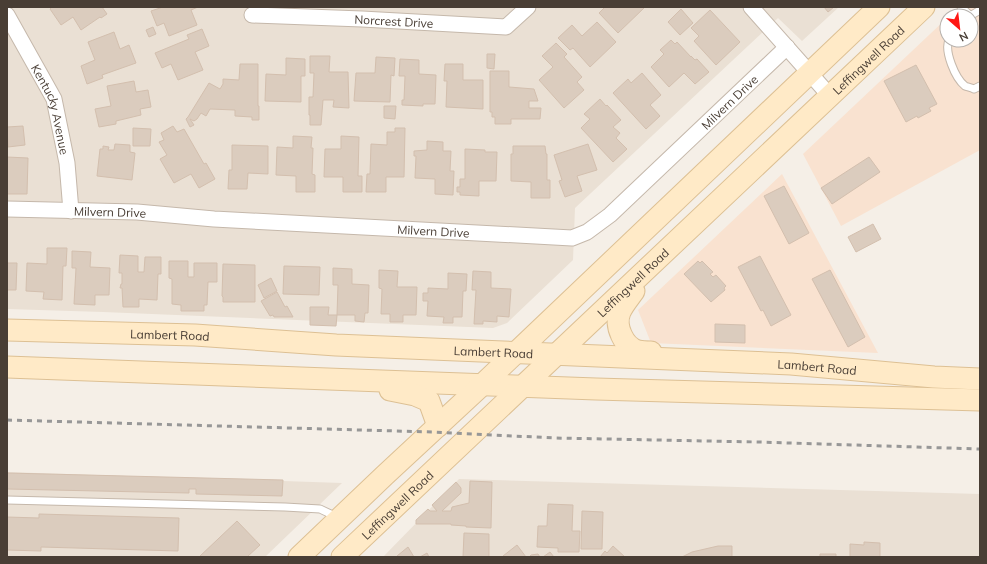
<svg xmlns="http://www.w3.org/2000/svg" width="987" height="564" font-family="Mulish,sans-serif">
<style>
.residential{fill:#eae0d4}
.commercial{fill:#f9e2d0}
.building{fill:#dbccbe;stroke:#d3bfae}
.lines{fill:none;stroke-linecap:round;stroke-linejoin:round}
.lane-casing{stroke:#c5b8ab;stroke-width:9}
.street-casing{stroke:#c5b8ab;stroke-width:17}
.secondary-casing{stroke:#ddc094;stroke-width:23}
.lane{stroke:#fff;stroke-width:7}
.street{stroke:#fff;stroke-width:15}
.secondary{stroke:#ffeac7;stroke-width:21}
.rail{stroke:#979797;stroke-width:3;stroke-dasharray:5 5;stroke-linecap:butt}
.labels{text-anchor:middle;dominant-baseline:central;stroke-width:3.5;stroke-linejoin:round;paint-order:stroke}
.street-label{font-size:12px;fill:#493e35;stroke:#fff}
</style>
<rect width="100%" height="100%" fill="#f5efe7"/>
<path class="residential" d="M7,7H839L802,41L778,18L575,208L573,260L507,323L493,328L103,312L7,309Z
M7,472L342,483L265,557H7Z
M459,479L980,494V557H383Z"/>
<path class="commercial" d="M958,7H980V150L841,226L803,154L947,18V40H971V16H949Z
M782,174L878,353L651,343L638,310Z"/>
<path class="building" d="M52,7H102L107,14L101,18L100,17L81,30L73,17L61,25L50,9Z
M163,7H198L191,10L197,25L169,36L164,23L157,26L151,11Z
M605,7H643L644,8L618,33L599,13Z
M824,7H834L828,12Z
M681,9L693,23L680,35L668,22Z
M710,10L740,42L716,65L694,41L699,36L691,28Z
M597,22L616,42L590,67L573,48L570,50L558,38L572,25L582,36Z
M153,27L156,34L149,37L146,30Z
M202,29L209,46L195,52L203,70L178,80L171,64L162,68L155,53L189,39L187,35Z
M114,32L120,49L129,45L136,63L102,75L103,78L87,84L81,66L95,60L88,42Z
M671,40L675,44L677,42L691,57V56L695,60L697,59L709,72L695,84L684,73L669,87L651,67L664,54L660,50Z
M556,43L567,54L564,57L582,77L577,82L584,90L564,108L539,80L553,67L542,56Z
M487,54H495L494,69L487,68Z
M310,56H330L329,72H348L349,108L333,107L334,100H323L321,125H310V115H309V97H313L314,73H310Z
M376,57L395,58L394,76L391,75L390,102L354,101L356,73H375Z
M286,58L305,59V76H301V102L265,101L266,74L286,75Z
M400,59L419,60V74L436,75L435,104H423V106L402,105V100H404L405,76H399Z
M240,64H258V106H259V120H252V117L235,116V110L210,109L206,116L201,113L197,119L194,121L190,119L194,125L190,127L186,119L188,117L209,83L220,89L223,84V79L239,80Z
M445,64H463V80H483V109L446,107L447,81H444Z
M916,65L937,104L929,108L931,111L918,118L917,116L906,122L884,81Z
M490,71H509V87L534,89L538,101H529V108H541L540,119H511V124H495V117H492V112H490Z
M642,73L661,95L650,105L660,116L646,129L613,93L628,79L631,83Z
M134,81L136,92L148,90L151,107L140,109L141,115L116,121V124L99,127L95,109L111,106L107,86Z
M600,99L606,106L607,105L621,120L613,127L620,133L616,138L627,149L613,162L581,128L590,119L584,114Z
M384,106H396L395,119L384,118Z
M7,125V127L23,126L25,145L8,147Z
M173,126L177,132L184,129L204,164L206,163L215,179L199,188L191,174L174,183L160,159L167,155L159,142L164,140L161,133Z
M133,128L151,129L150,146H133Z
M395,128H405L404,177H386V192H366L367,174H370L371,144L387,145V132H395Z
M293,136L312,137L311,148H313L312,174L315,175V192H296V176L276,175L277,147L293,148Z
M341,136L359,137L358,176H362V192H343V177H324L325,149H341Z
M427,141L443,142V151H451L450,171H454L453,195L435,194V179L415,178L416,156H414V151L427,150Z
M115,144L130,145V152L135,153L132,180L97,176L100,149H103V146L109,147L108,150H114Z
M588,144L597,170L577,176L582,191L565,197L559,181L562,180L554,155Z
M232,145L268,146V174L248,173L247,189H228L229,170H232Z
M513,146H545L546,154H547V180H550V198H531V182L511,181V154H513Z
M465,149L485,150V152H497L496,181H479V196L460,195V192H457V187H460V179H465Z
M7,157L28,158L27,194H7Z
M869,157L880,172L832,204L821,188Z
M784,186L809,233L789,244L764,196Z
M873,224L881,239L856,252L848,237Z
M47,248H67L66,266H63L62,300L43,299L44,292L26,291L27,263L47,264Z
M72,251L91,252L90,267L110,268L109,295H95V305L74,304L76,268H72Z
M120,255L138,256V272H144L145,257H161V274H158L157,300L139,299V307H123L122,288H120L121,284H122V273H119Z
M760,256L791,315L771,326L763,310L761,311L738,267Z
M169,261H188V277H194V263H217V282H208L207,305H204V311H181V305L172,304V279L169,278Z
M698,261L700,263L702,261L713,272L710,274L713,277L716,275L726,286L724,288L725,290L711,302L684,274Z
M7,263H17L16,290H7Z
M223,264L255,265V302H223V297L222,296Z
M284,266L320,267L319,295L283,294Z
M333,268L352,269V284L369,285L368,313H365L364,322L355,321V315H337L338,285H333Z
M379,270L398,271L397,287H417L416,315H403V322H390V314H381L382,289L379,288Z
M830,270L865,337L848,347L812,279Z
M473,271L491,272V288L511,289L509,317L497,316V322L483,321V324H474L476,290H472Z
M448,273L467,274L466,291H463L462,317H453V323H443L444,317L427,316L428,301H423V293H428V288L448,289Z
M271,278L277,291L264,298L258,285Z
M277,292L285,307L287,306L293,317H274L273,315L270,316L261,301Z
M310,307H329L328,315H337L336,326L310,325Z
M715,324L745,325V343L715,342Z
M7,473L283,480L282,496L196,494V489H189V493L7,489Z
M470,481L492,482L491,528L466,527V526L451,525V524H416V520L428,509L430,511H437L432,505L456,482L461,488V493L442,511H451L452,507L469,503Z
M548,504L573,505L572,531H580L579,552H558V548L537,547L538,526H547Z
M582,511L603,512L602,549H581Z
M39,514L179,518L178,551L41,547V551L7,550V517L39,518Z
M237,521L260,545L247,557H199Z
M464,533L489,534V557H463Z
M864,542L880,543V557H850V544L864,545Z
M517,545L526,557H504L503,556Z
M613,546L625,557H600L605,551L607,553Z
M718,546H732V557H682L692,552Z
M408,547L414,557H398L397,556Z
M550,552L554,557H543Z
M427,553L429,557H420Z
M538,554L540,557H529L531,555Z
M820,554H836V557H807H820Z"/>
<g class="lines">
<g class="lane-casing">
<path id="lane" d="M961,7L971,16
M970,16L980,10
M949,40C944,51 955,78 965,86C968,87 972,88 974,89L980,86
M7,500L285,507L320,509L337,517"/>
</g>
<g class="street-casing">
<g id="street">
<path d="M751,7L830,96"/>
<path id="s1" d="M7,15L54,99L67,163L71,211"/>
<path id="s2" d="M252,15L362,19L506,27L528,7"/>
<path id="s3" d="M7,209L137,212L214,219L572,238L587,232L610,215L787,47"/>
</g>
</g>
<g class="secondary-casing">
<g id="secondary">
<path d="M634,291C629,298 623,305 620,312C614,326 624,347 638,351C642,352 647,352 651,352"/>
<path id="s4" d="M7,330L195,335L336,345L791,364L934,377L980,379"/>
<path d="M7,367L596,389L980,400"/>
<path d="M390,390L415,395L429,401L438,426"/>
<path d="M299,557L385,475L483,384L879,7"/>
<path id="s5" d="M342,557L924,7"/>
</g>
</g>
<use href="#lane" class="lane"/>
<use href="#street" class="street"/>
<use href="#secondary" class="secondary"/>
<path class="rail" d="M7,420L432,432L555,438L758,442L980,449"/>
</g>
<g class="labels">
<g class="street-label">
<text stroke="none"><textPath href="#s2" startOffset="142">Norcrest Drive</textPath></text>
<text stroke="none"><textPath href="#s5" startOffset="724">Leffingwell Road</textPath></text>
<text stroke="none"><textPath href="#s3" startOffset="775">Milvern Drive</textPath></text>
<text stroke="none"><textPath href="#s1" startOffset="105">Kentucky Avenue</textPath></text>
<text stroke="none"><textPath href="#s3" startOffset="103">Milvern Drive</textPath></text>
<text stroke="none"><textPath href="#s3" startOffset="427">Milvern Drive</textPath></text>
<text stroke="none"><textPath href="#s5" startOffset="400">Leffingwell Road</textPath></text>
<text stroke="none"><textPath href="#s4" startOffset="163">Lambert Road</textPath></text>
<text stroke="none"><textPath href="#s4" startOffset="487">Lambert Road</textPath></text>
<text stroke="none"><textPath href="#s4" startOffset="811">Lambert Road</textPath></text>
<text stroke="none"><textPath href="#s5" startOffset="76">Leffingwell Road</textPath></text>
</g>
</g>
<rect width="987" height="564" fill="none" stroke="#493e35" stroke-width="16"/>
<g transform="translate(959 28) rotate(152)"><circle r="19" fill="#ffffff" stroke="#b6b2ae"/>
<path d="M0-3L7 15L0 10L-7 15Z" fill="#ff1714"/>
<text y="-6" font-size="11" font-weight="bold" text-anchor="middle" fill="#493e35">N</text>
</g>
</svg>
